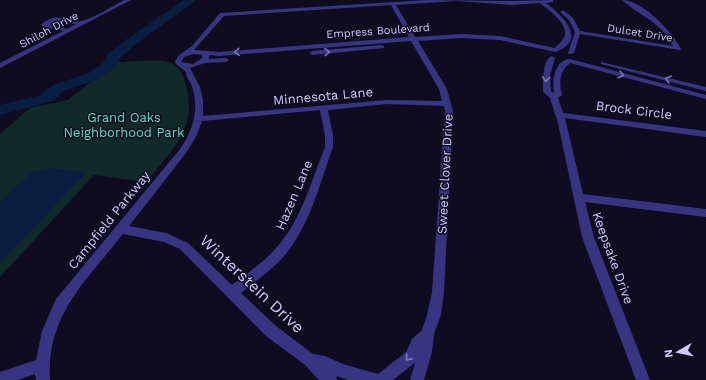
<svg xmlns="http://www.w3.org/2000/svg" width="706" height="380" font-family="'Work Sans',sans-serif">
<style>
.green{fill:#0f2a29}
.water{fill:#091f41}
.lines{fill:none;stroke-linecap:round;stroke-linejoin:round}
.river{fill:#091f41;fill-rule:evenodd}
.minor{fill:#373581;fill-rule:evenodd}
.oneway{stroke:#7c78ba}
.labels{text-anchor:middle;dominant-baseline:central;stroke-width:3;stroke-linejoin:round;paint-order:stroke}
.far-street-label{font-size:11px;fill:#d0cbff;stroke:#0f0c20}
.street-label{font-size:13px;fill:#d0cbff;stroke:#0f0c20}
.park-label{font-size:13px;fill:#53e2bd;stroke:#0f0c20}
.near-street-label{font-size:16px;fill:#d0cbff;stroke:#0f0c20}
</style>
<rect width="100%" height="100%" fill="#0f0c20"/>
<path class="green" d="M116,62C127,62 159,59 168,62C178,64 182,73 185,82C199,127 173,150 146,182L94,175L0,277V134L30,108L68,100Z"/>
<path class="water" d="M51,168L84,172L85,174L0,263V202L32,172Z"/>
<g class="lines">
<path class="river" d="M184,0H196L136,44L120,58L117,66L99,79L63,91L53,101L0,115V105L41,95L53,85L89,73L105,61L108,54L127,39Z"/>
<path class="minor" d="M124,0H131L0,68V63L63,31L42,26L41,25C56,9 70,25 82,21C96,17 111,7 124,0ZM53,22L76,24L67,29L49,24Z
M427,0L512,1L553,0V2L546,3C562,15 589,40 555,52L500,40L461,38L418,41L447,89L453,111L444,292L441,315L434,334L432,352L424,380H410L415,363L393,380H348L336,376L337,380H319L305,365L266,336L180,249L164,242L123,234C86,281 46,315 50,380H36L35,374L18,380H0V372L36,360L42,331L56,299L180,149C194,129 199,109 192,86C190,80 186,78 186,72L176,64L175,61L179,55L192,46L220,13ZM456,1L512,5L540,3C556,16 579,31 554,48L500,36L461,34L415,37L396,5ZM391,5L409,37L219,52L194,50L224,16ZM411,41L439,89L442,101L387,100L203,116V100L200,87L190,68L205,63L226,62L229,60L226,58L209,59V55L219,56ZM194,54L202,55V58L193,64L181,62L184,57ZM387,104L444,106L445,111L432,292L427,315L422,330L412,339L406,352L378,374L343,364L325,356L313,354L276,326L241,293C256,281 272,270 285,255C310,225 320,183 333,147V136L328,110ZM320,110L325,136V147C311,181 302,219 277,247C264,262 248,273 232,285L188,243L166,233L129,226L186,153L196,137L202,121Z
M622,0C643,0 672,32 681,49L680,50L580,34L574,53L569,54L568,53L575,32L569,20L560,12L563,10L573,18L580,31L673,46C660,21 641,17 622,0Z
M382,45L384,46V48L312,55L309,53L312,51Z
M552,56L555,58L550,75L551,91L554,93C552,81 554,60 570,59L706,95V99L570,63C559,72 559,82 562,95L558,98L563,113L706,131V137L565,118L583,194L706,209V217L585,202L594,237L650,380H636L582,237L558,123L550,98L543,92C543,82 542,60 552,56Z
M601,62L706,87V91L601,64Z"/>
</g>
<defs><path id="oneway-chevron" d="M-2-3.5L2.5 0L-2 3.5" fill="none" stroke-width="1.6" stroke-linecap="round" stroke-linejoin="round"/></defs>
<g class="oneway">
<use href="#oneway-chevron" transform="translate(237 52) rotate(176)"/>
<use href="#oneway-chevron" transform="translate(327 52) rotate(-2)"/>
<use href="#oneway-chevron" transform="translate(621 75) rotate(18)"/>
<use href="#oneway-chevron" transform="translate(546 79) rotate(94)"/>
<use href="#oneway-chevron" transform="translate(668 79) rotate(-164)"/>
<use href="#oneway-chevron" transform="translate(408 358) rotate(132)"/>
</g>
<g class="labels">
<g class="far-street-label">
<text transform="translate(49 30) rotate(-28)">Shiloh Drive</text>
<text transform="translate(378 31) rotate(-4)">Empress Boulevard</text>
<text transform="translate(640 33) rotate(9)">Dulcet Drive</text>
</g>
<g class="street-label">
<text transform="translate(323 96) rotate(-5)">Minnesota Lane</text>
<text transform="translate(634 110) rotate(7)">Brock Circle</text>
<text transform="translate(445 174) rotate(-87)">Sweet Clover Drive</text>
<text transform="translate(294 195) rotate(-67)">Hazen Lane</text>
<text transform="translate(109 220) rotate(-51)">Campfield Parkway</text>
<text transform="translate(613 258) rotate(70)">Keepsake Drive</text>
</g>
<g class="park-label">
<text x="124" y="117">Grand Oaks<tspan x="124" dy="15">Neighborhood Park</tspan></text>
</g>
<g class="near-street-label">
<text transform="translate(252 284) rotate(43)">Winterstein Drive</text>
</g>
</g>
<g transform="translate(678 352) rotate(261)" stroke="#0f0c20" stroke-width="3" paint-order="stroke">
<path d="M0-3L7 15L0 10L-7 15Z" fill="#d0cbff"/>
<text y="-6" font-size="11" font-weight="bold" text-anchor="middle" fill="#d0cbff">N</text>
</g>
</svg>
